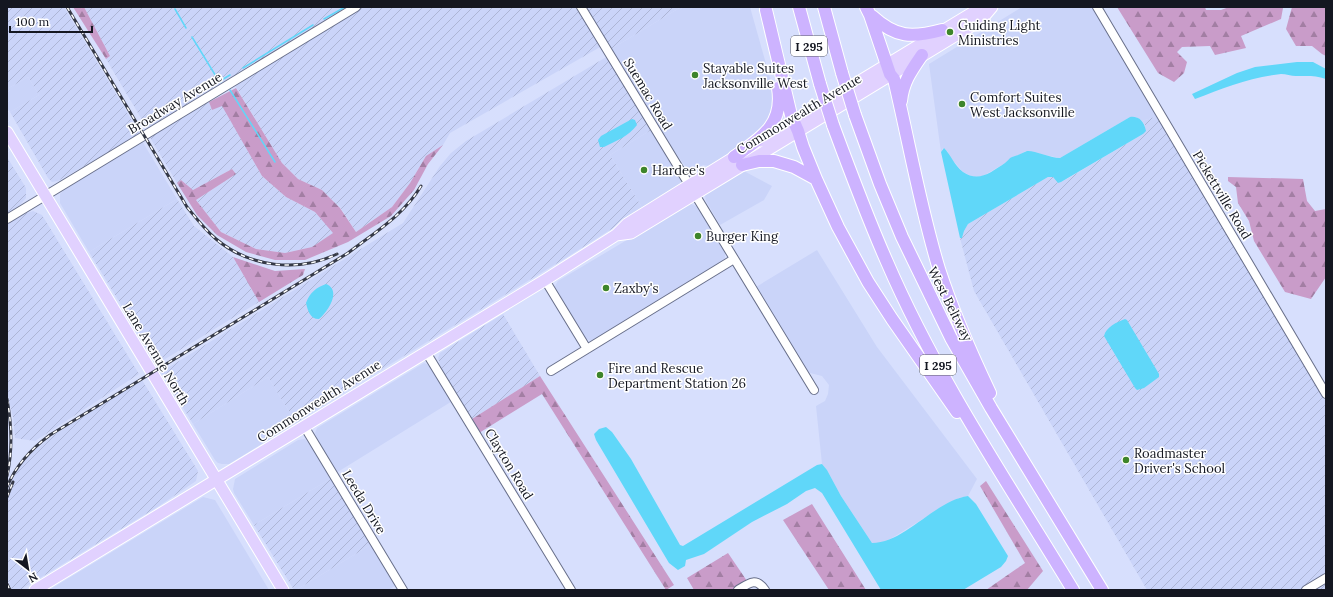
<svg xmlns="http://www.w3.org/2000/svg" width="1333" height="597" font-family="Lora,serif">
<style>
.built{fill:#cad4f9}
.industrial{fill:url(#industrial-furrows)}
.forest{fill:url(#forest-firs)}
.water{fill:#60d7f9}
.lines{fill:none;stroke-linecap:round;stroke-linejoin:round}
.stream{stroke:#60d7f9;stroke-width:1.5}
.minor-casing{stroke:#686f8a;stroke-width:10}
.major-casing{stroke:#fff;stroke-width:13}
.highway-casing{stroke:#fff;stroke-width:14}
.minor{stroke:#fff;stroke-width:8}
.major{stroke:#e1d1ff;stroke-width:11}
.highway{stroke:#cdb3ff;stroke-width:12}
.rail-casing{stroke:#353946;stroke-width:3}
.rail{stroke:#fff;stroke-width:1.5;stroke-dasharray:4.5;stroke-linecap:butt}
.highway-bridge-casing{stroke:#fff;stroke-width:14;stroke-linecap:butt}
.highway-bridge{stroke:#cdb3ff;stroke-width:12}
.poi-dot{fill:#3e852a;stroke:#fff;stroke-width:1.5}
.labels{text-anchor:middle;dominant-baseline:central;stroke-width:3;stroke-linejoin:round;paint-order:stroke}
.shield{fill:#fff;stroke:#5a5d64;stroke-width:1}
.shield-label{font-size:12px;font-weight:bold;fill:#141721}
.poi-label{font-size:13px;fill:#141721;stroke:#fff;text-anchor:start}
.street-label{font-size:13px;fill:#141721;stroke:#fff}
</style>
<defs>
<pattern id="industrial-furrows" width="10" height="10" patternUnits="userSpaceOnUse"><rect width="10" height="10" fill="#cad4f9"/><path d="M-1 1l2-2M0 10L10 0M9 11l2-2" fill="none" stroke="#adb5d5"/></pattern>
<pattern id="forest-firs" width="22" height="20" patternUnits="userSpaceOnUse"><rect width="22" height="20" fill="#c99cc9"/><path d="M5 1l3.5 6h-7zM16 11l3.5 6h-7z" fill="#a27ea3"/></pattern>
</defs>
<rect width="100%" height="100%" fill="#d7dffd"/>
<path class="built" d="M681,7H750L770,78L776,91V105L765,126L757,135L709,166L703,165L693,171L686,167L671,147L611,49Z
M1022,7H1092L1158,116L1142,121L1136,117H1130L1060,158L1026,151L1017,156L1012,157L1007,162L983,176L974,177L963,172L949,156L948,152L943,148L941,152L929,64Z
M28,77L39,95L10,112L7,108V89Z
M651,130L680,179L681,182L680,186L643,209L610,155Z
M142,141L177,199L89,252L60,203V194L65,189Z
M742,170L772,186L764,200L720,225L706,201L705,196L708,190Z
M689,203L696,206L698,208L725,251V258L720,263L596,339L592,341L586,339L555,290V286L558,281Z
M817,250L877,347L977,479L968,496L959,498L947,504L892,538L881,543H872L841,496L827,470L822,464L816,406L825,401L828,394L829,385L822,376L810,373L805,368L756,287Z
M424,363L427,364L436,373L454,400L336,473L321,450L315,433L317,428Z
M268,377L296,423L229,464H222L218,463L215,460L193,424Z
M305,439L322,459L333,477L254,525L234,493L233,489L235,479L298,440Z
M203,497L215,500L269,590H49Z
M372,544L397,585L388,590H296Z"/>
<path class="industrial" d="M7,7H64L140,134L58,181L52,182L48,178L10,112L39,95L28,77L7,89Z
M84,7H351L148,130L106,59L110,56Z
M361,7H578L602,46L450,133L443,145L426,156L410,183L392,207L356,232L340,207L322,190L298,179L282,163L234,84Z
M586,7H681L611,49Z
M608,56L651,130L610,155L643,209L569,256L346,391L296,423L268,377L193,424L161,372L403,223L440,166L451,153L466,141Z
M209,102L212,110L222,105L262,176L286,197L315,212L334,233L312,247L285,253L256,249L221,232L196,200L236,174L232,169L193,190L181,180L177,183L149,136L195,108Z
M1158,116L1326,402V590H1147L974,291L960,238H962L964,231L968,224L1048,177H1053L1058,183L1067,179L1143,134L1145,125L1142,121Z
M7,157L26,188V198L20,205L7,213Z
M177,199L194,226L233,257L259,302L157,364L89,252Z
M33,211L42,215L139,374L35,441L15,438L13,417L7,392V224L24,214Z
M503,314L540,376L472,419L442,372L438,358L440,353Z
M142,380L198,471L196,481L159,506L20,590H12L7,579V492L19,467L35,450L54,435Z
M333,477L372,544L296,590H294L254,525Z"/>
<path class="forest" d="M73,7H84L110,56L106,59Z
M1117,7H1205L1206,10H1221L1229,7L1283,8L1281,19L1241,36L1246,48L1215,55L1210,46L1182,47L1177,52L1187,62L1184,73L1174,82L1158,73Z
M1292,7H1326V56L1322,54L1312,46H1296L1286,29Z
M236,88L282,163L298,179L322,190L340,208L356,232L392,207L410,183L426,156L443,145L428,164L414,190L391,216L348,242L305,260H275L246,252L217,235L197,215L177,183L181,180L193,190L232,169L236,174L196,200L221,232L256,249L285,253L312,247L333,233L315,212L286,197L262,176L222,106L212,110L209,102Z
M1228,177L1303,179L1307,201L1315,211L1326,209V277L1311,299L1285,292L1254,241L1249,221L1238,203L1236,187L1228,181Z
M233,257L275,271L305,269L303,275L259,302Z
M540,376L674,585L666,590L542,394L479,433L472,419Z
M986,481L1043,571L1027,590H986L1025,563L980,486Z
M812,504L866,590H829L783,520Z
M728,553L747,581L732,590H694L687,578Z"/>
<path class="water" d="M1297,62H1313L1326,69V79C1315,75 1307,76 1296,76C1291,76 1286,74 1281,74C1251,77 1223,88 1195,99L1192,94L1237,73L1255,67Z
M1130,117C1139,116 1144,121 1146,131L1143,134L1061,182L1058,183L1053,177H1048L968,224L964,231L962,238H960L941,152L944,148C951,155 954,165 963,172C979,183 991,172 1005,163C1008,161 1009,158 1012,157C1014,156 1016,156 1018,155C1021,154 1024,152 1027,151C1033,150 1051,158 1060,158Z
M632,119L635,120L637,125C629,136 616,141 604,147H600L598,140L601,136Z
M326,284C342,290 328,312 319,319C310,319 308,311 306,303C310,292 316,288 326,284Z
M1125,319L1127,320L1159,374V377L1144,388L1137,390L1135,388L1104,336C1106,327 1117,322 1125,319Z
M606,427L612,432L631,459L680,545L683,546L817,465L822,464L827,470L841,496L872,543C905,543 934,501 968,496L976,504L1008,556L1006,561L1001,567L963,590H881L822,493L815,488L806,491L787,504L752,522L704,554L686,560L685,566L678,570L669,563L596,440L594,434L599,429Z"/>
<g class="lines">
<path class="stream" d="M175,9L186,28
M324,19L345,7
M192,37L217,78L221,82
M243,68L313,25
M220,81L230,75
M230,90L275,162"/>
<g class="minor-casing">
<path id="minor" d="M581,7L814,390
M1097,7L1326,394
M7,219L356,7
M545,280L587,349
M426,352L571,590
M551,371L734,259
M304,426L403,590
M738,590C749,583 756,577 765,590
M1306,590L1326,578"/>
</g>
<g class="major-casing">
<path id="major" d="M7,132L283,590
M761,141L977,10L989,7
M616,235L631,233L981,20L992,7
M35,590L545,280L616,235L627,224L741,153"/>
</g>
<g class="highway-casing">
<path id="highway" d="M799,7L820,84
M824,7L842,73
M866,7L870,15L890,74L894,79C909,142 920,207 939,269C953,312 971,353 990,393
M766,10L791,115L798,131L803,147L816,179
M872,16C896,38 912,38 942,30
M901,101C903,82 911,71 922,55
M855,115L880,184L902,237L951,338L991,408L1102,590
M833,125C850,171 867,217 887,262C937,378 1008,483 1073,590
M734,157C761,138 784,125 778,88
M742,165L759,161H774L794,167L816,179L838,227L868,282L892,319L957,412"/>
</g>
<use href="#minor" class="minor"/>
<use href="#major" class="major"/>
<use href="#highway" class="highway"/>
<g class="rail-casing">
<path id="rail" d="M67,7L187,207C196,218 205,230 216,239C249,267 298,273 337,254
M7,399C12,426 13,450 7,476
M7,487C16,465 31,449 50,435L348,253C374,233 404,215 421,186
M7,497L13,482
M7,584L10,590"/>
</g>
<use href="#rail" class="rail"/>
<g class="highway-bridge-casing">
<path id="highway-bridge" d="M842,73L855,115
M820,84L833,125"/>
</g>
<use href="#highway-bridge" class="highway-bridge"/>
</g>
<g class="poi-dot">
<circle cx="950" cy="32" r="4"/>
<circle cx="695" cy="75" r="4"/>
<circle cx="962" cy="104" r="4"/>
<circle cx="644" cy="170" r="4"/>
<circle cx="698" cy="236" r="4"/>
<circle cx="606" cy="288" r="4"/>
<circle cx="600" cy="375" r="4"/>
<circle cx="1126" cy="460" r="4"/>
</g>
<g class="labels">
<g class="shield">
<rect x="791" y="36" width="36" height="20" rx="3"/>
<rect x="920" y="355" width="36" height="20" rx="3"/>
</g>
<g class="shield-label">
<text x="809" y="46">I 295</text>
<text x="938" y="365">I 295</text>
</g>
<g class="poi-label">
<text x="958" y="25">Guiding Light<tspan x="958" dy="15">Ministries</tspan></text>
<text x="703" y="68">Stayable Suites<tspan x="703" dy="15">Jacksonville West</tspan></text>
<text x="970" y="97">Comfort Suites<tspan x="970" dy="15">West Jacksonville</tspan></text>
<text x="652" y="170">Hardee's</text>
<text x="706" y="236">Burger King</text>
<text x="614" y="288">Zaxby's</text>
<text x="608" y="368">Fire and Rescue<tspan x="608" dy="15">Department Station 26</tspan></text>
<text x="1134" y="453">Roadmaster<tspan x="1134" dy="15">Driver's School</tspan></text>
</g>
<g class="street-label">
<text transform="translate(648 94) rotate(59)">Suemac Road</text>
<text transform="translate(175 103) rotate(-31)">Broadway Avenue</text>
<text transform="translate(799 114) rotate(-31)">Commonwealth Avenue</text>
<text transform="translate(1222 195) rotate(59)">Pickettville Road</text>
<text transform="translate(950 304) rotate(63)">West Beltway</text>
<text transform="translate(156 354) rotate(59)">Lane Avenue North</text>
<text transform="translate(319 401) rotate(-32)">Commonwealth Avenue</text>
<text transform="translate(509 464) rotate(59)">Clayton Road</text>
<text transform="translate(364 502) rotate(59)">Leeda Drive</text>
</g>
</g>
<rect width="1333" height="597" fill="none" stroke="#141721" stroke-width="16"/>
<g transform="translate(28 569) rotate(149)" stroke="#ffffff" stroke-width="3" paint-order="stroke">
<path d="M0-3L7 15L0 10L-7 15Z" fill="#141721"/>
<text y="-6" font-size="11" font-weight="bold" text-anchor="middle" fill="#141721">N</text>
</g>
<path d="M10 26v6h82v-6" fill="none" stroke="#141721" stroke-width="2"/>
<text x="16" y="26" font-size="12" fill="#141721" stroke="#ffffff" stroke-width="3" paint-order="stroke">100 m</text>
</svg>
